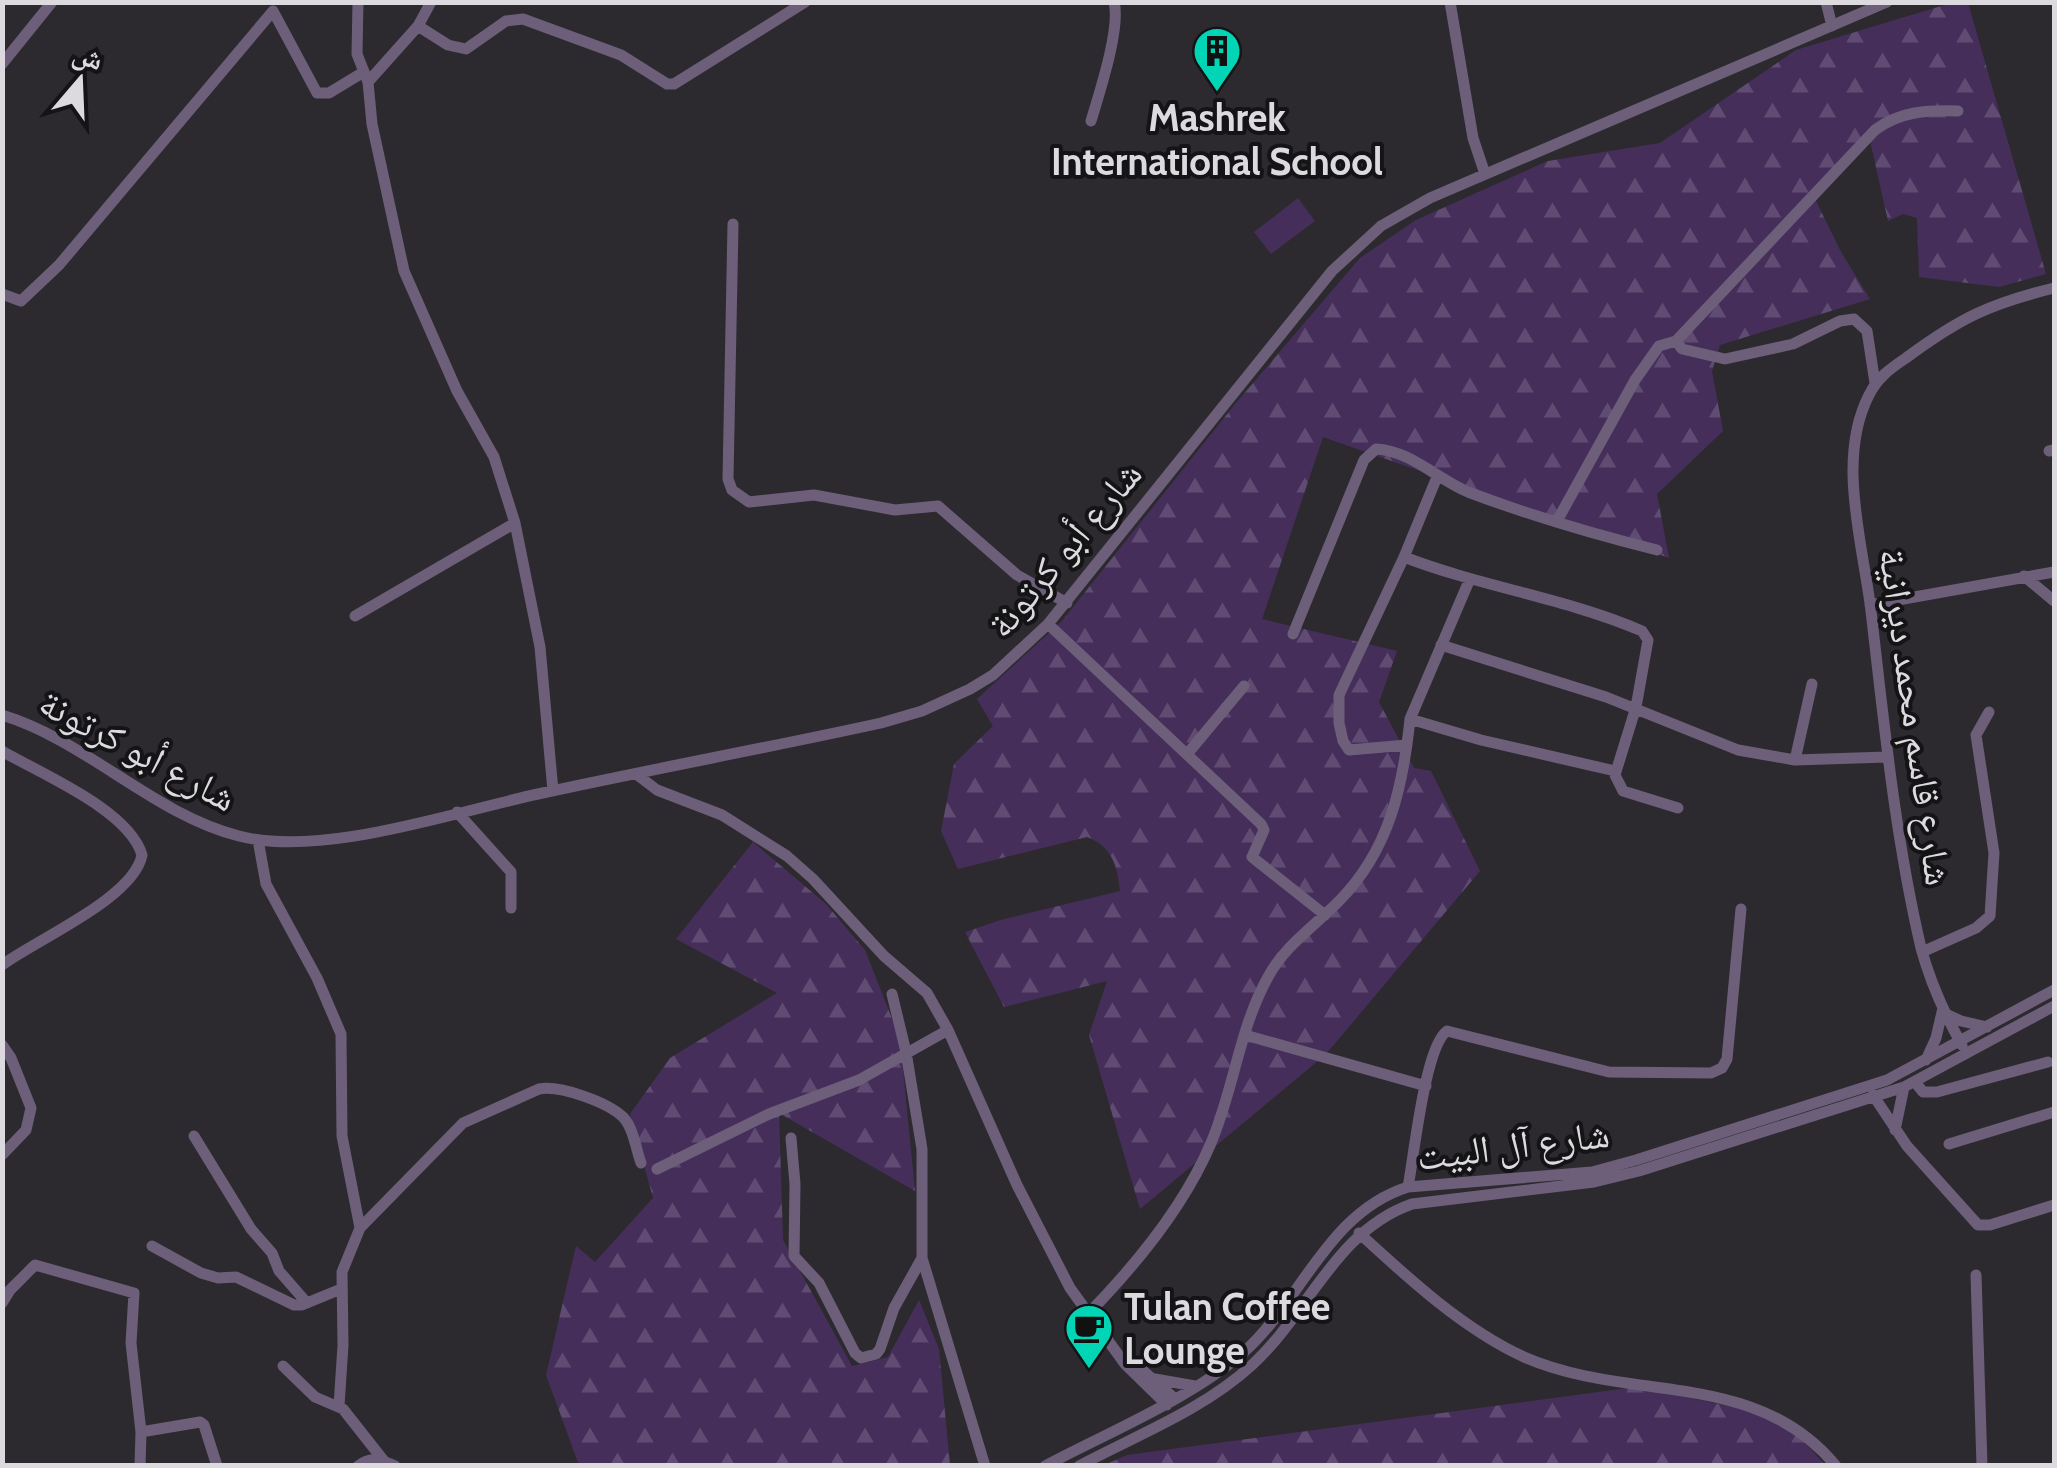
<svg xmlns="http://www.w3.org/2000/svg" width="2057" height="1468" font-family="Cabin,'Noto Naskh Arabic',sans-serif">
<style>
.grass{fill:#462e5b}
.forest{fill:url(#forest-firs)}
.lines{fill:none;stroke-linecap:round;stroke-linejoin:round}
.minor{stroke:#6d5f7a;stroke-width:11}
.labels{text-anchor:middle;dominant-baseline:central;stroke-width:8;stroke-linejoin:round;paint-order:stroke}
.poi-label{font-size:38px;font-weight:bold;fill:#dcdade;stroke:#141315}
.street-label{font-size:38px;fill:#dcdade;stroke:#141315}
</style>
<defs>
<pattern id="forest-firs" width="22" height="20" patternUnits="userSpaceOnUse" patternTransform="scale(2.5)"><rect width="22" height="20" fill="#462e5b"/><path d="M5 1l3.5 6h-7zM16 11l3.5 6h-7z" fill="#604c72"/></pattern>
</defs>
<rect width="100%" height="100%" fill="#2c2a2f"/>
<path class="grass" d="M1298,198L1315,221L1271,254L1254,232Z"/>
<path class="forest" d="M1951,3H1968L2046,274L1999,287L1919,277L1917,218L1903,214L1888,221L1869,136L1814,197L1841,252L1870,299L1720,345L1712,371L1723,431L1657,494L1669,558L1323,437L1262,619L1397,651L1379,702L1414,768L1431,771L1480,871L1326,1054L1140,1209L1089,1035L1107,981L1004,1007L965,932L1001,920L1120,891C1118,867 1112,846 1087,837L958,869L941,831L954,764L993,726L977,699L1062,621L1236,403L1360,258L1416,220L1548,161L1660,143L1796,50Z
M753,842L826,904L865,950L900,1039L915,1191L779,1113L783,1240L852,1366L888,1357L919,1300L939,1349L950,1465H579L546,1375L576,1246L595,1262L653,1198L630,1114L670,1058L777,993L676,939Z
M1636,1387L1782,1417L1825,1465L1102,1466L1127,1455Z"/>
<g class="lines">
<path class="minor" d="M358,2L357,54L368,82L372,124L404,271L457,391L494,457L515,523L540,647L553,791
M1450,2L1473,138L1485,174
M1826,2L1832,26
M418,26L448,45L466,49L506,21L523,19L621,55L667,84H674L805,2
M2,64L52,2
M368,82L418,26L431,2
M1091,121C1099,94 1121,28 1114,2
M733,224L728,479L732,490L749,502L814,495L895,510L938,506L1017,575L1067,603
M2,294L21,301L59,265L273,11L317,93H329L362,73
M1875,383L1867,331L1854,319L1840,321L1793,344L1725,359L1682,349L1676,341L1875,130C1900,111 1928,110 1958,111
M2049,451L2054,450
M1557,521L1635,380L1659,346L1676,341
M1404,557C1482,587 1565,598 1642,631L1648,640L1636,707L1615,775L1623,791L1678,808
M2024,576L2054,601
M1469,581L1410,719L1481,740L1615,771
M1870,605L2054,572
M355,616L515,523
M1048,624L1261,824L1264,830L1252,857L1325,915
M1293,634L1364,460L1376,449C1409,450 1439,480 1468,492C1529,515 1593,534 1657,550
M1441,645L1606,697L1738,750L1795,760L1887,757
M2,715C87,741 153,814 239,836C322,858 454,812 538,794C652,769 767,748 881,723L922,711L970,689L993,675L1048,624L1332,271L1381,226L1430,198L1887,2
M1407,745L1349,750L1343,741L1339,723V695L1404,557L1437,477
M2,751C41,774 129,810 142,855C134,898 37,939 2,965
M1188,753L1244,686
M1795,760L1812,684
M636,774L657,790L722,815L787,856L813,879L884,956L927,993L948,1030L1017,1185L1070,1288L1125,1364L1167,1405
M457,812L511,872V908
M258,840L266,884L317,978L341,1034L342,1136L360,1228L342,1272L343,1345L339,1406
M1922,952L1976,928L1990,916L1994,853L1976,735L1989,712
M892,994L906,1052L922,1149V1258L985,1466
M1948,1015L1961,1021L1987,1027
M1245,1035L1426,1086
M2,1045L11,1058L31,1108L26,1130L2,1155
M1962,1045C1945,1015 1930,981 1921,948C1895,837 1884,723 1871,611C1863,544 1836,459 1869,395C1877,378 1891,368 1906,358C1960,318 1989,304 2054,288
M1926,1060L1936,1038L1943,1008
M1915,1082L1923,1092H1937L2048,1062
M1873,1095L1907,1146L1978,1225H1990L2054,1205
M1895,1130L1904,1087
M194,1136L251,1229L272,1253L279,1271L307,1303
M791,1138L795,1184L794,1256L819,1283L855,1353L861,1358L876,1354L880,1349L894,1308L922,1258
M1949,1144L2054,1112
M657,1169L769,1114L859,1080L948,1030
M1408,1187C1414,1156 1425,1046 1447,1031L1609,1072L1711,1073L1722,1068L1727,1059L1741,909
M360,1228L463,1123L539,1089C560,1085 607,1102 623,1117C633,1127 636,1149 641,1163
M1359,1233C1408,1278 1463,1329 1524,1357C1628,1403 1756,1368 1836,1466
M152,1246L201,1273L218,1278L236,1277L294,1305H302L341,1289
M1976,1275L1982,1466
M2,1303L10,1290L35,1265L134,1293L131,1343L141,1432L140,1466
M1087,1315C1135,1266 1184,1207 1211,1143C1234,1089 1239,1029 1268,977C1285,945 1315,926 1340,900C1389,850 1403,787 1410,719
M1133,1362L1175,1399
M283,1366L315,1397L343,1409L384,1461
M1155,1379L1195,1386
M141,1432L200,1422L204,1425L217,1466
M358,1466C371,1456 381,1459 395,1466
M1045,1466C1107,1433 1192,1398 1244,1352C1302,1300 1328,1212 1408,1187L1592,1172L1636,1160L1887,1080L2054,990
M1079,1466C1137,1435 1203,1410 1252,1365C1309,1313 1335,1231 1412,1204L1594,1182L1639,1171L1904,1087L2054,1006"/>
</g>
<defs>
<g id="building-pin" transform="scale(2.5)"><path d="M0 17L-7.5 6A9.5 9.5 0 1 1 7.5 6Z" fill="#01d5b6" stroke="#141315"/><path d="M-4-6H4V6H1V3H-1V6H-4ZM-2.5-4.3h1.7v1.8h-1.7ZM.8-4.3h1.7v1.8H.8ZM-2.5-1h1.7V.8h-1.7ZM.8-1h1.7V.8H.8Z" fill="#111"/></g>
<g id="cafe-pin" transform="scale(2.5)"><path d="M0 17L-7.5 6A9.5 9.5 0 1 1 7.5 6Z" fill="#01d5b6" stroke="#141315"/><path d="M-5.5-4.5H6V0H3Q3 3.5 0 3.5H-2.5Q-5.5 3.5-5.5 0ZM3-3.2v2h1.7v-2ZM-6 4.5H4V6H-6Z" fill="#111"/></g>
</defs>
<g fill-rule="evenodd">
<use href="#building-pin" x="1217" y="51"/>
<use href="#cafe-pin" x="1089" y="1328"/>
</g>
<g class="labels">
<g class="poi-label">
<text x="1217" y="117">Mashrek<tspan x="1217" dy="44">International School</tspan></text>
<text x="1124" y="1306" text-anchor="start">Tulan Coffee<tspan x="1124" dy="44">Lounge</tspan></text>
</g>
<g class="street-label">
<text transform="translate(1064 549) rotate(-50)">شارع أبو كرتونة</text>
<text transform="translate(1916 717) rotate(82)">شارع قاسم محمد ديرانية</text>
<text transform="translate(138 750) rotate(28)">شارع أبو كرتونة</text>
<text transform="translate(1513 1145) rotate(-7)">شارع آل البيت</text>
</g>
</g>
<rect width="2057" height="1468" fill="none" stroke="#dcdade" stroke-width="10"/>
<g transform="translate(80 80) rotate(19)" stroke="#141315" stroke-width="8" paint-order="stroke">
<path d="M0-8L18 38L0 25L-18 38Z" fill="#dcdade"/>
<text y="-15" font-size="28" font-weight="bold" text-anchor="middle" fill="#dcdade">ش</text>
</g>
</svg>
